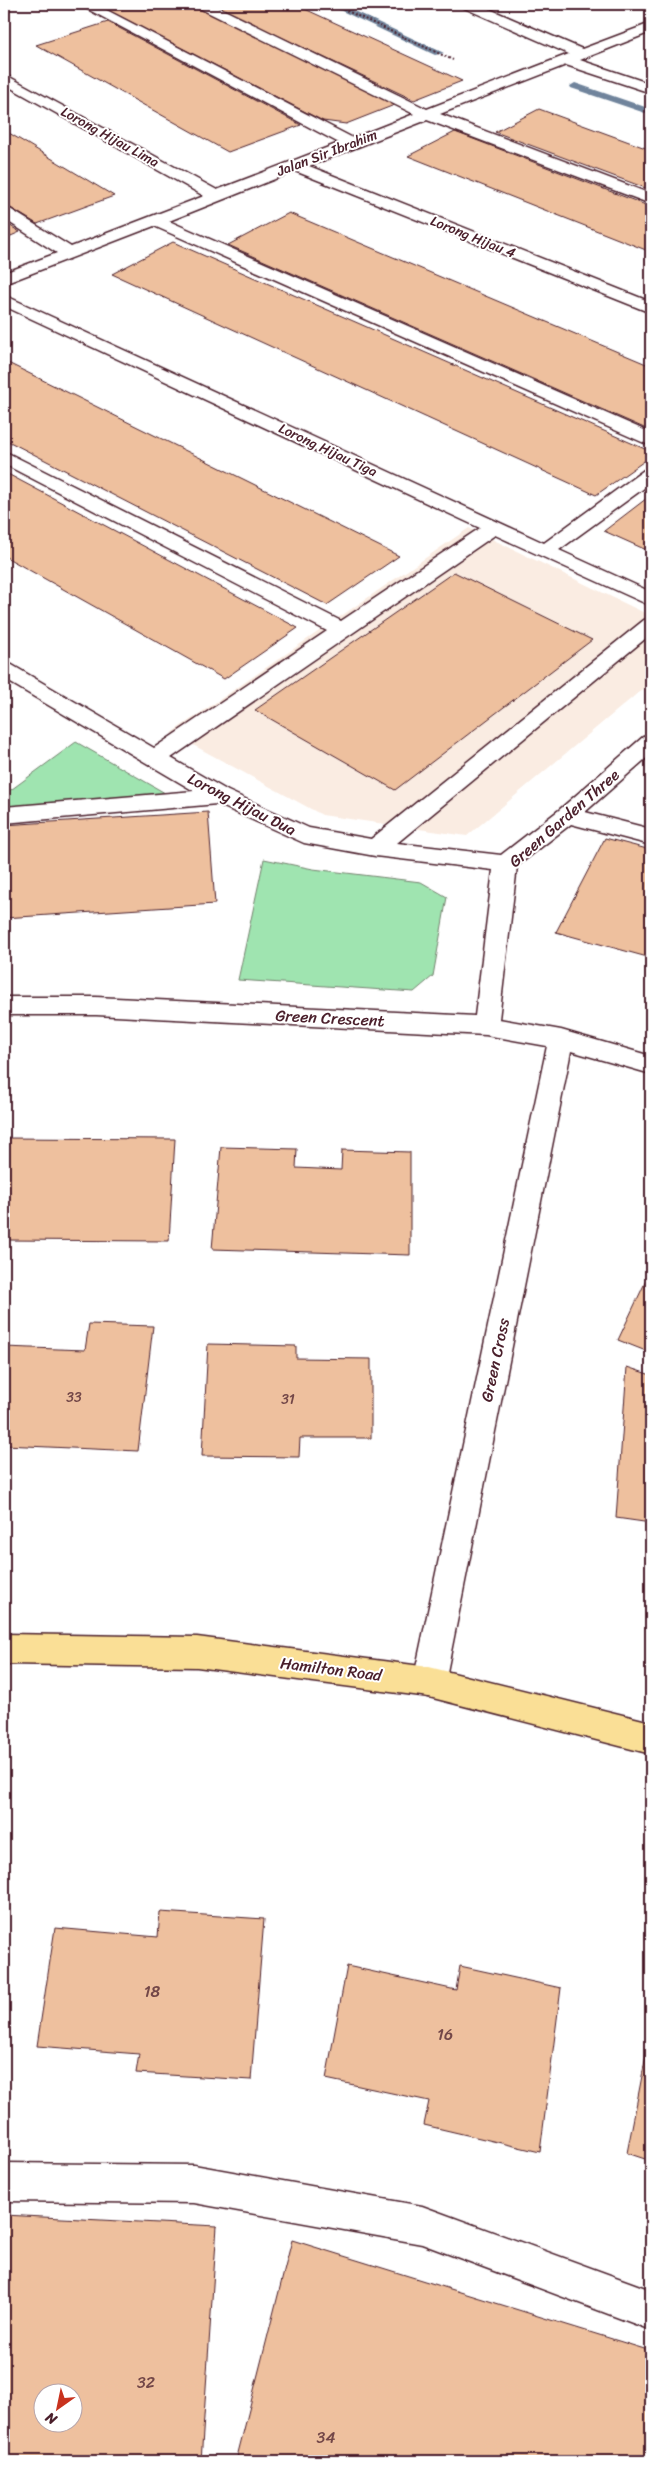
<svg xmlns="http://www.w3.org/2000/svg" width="655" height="2465" font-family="Sriracha,sans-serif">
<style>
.built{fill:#faece2}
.green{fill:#9fe4b0;stroke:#74826e}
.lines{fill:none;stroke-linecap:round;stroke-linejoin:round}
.stream{fill:#6f849c;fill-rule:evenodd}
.building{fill:#eec09e;stroke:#4a1f2b;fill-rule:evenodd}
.minor-casing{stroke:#4a1f2b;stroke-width:3}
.major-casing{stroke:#4a1f2b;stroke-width:3}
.path{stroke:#4a1f2b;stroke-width:2;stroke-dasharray:2 2;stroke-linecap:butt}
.minor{fill:#fff;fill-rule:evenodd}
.major{fill:#fadf96;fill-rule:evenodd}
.labels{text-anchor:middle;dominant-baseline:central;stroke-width:4;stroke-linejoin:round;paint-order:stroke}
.far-street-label{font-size:14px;fill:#4a1f2b;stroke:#fff}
.number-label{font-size:14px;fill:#734748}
.street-label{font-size:16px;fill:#4a1f2b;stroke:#fff}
.near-number-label{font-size:16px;fill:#734748}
</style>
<rect width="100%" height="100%" fill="#fff"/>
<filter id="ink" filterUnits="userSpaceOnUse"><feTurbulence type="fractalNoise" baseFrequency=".02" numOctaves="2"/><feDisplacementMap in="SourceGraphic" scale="10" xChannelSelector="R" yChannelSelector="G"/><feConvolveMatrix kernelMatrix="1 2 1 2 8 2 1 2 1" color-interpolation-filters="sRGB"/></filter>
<g filter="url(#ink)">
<path class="built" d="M469,528L651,616V682L467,836L322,815L171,733Z"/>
<path class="green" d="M76,742L165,793L4,807V795Z
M264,859L313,869L421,882L447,897L433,976L414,992L238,980Z"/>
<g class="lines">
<path class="stream" d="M327,4H339L444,53L435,55Z
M575,83L651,109V115L571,88L570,86Z"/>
</g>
<path class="building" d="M96,4H195L397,104L346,124L323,121Z
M211,4H294L462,81L414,100Z
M108,22L301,125L228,152L36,45Z
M539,109L651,150V190L495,132Z
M4,130L114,196L37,224L4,204Z
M455,132L651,207V252L408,156Z
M289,213L651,366V431L228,245Z
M4,222L20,232L4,239Z
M173,242L645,449L650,457L596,495L112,274Z
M4,361L399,556L327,605L4,439Z
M4,472L298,628L224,679L4,556Z
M651,495V552L604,531Z
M454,572L592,640L395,790L255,710Z
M208,812L215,904L4,918V825Z
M605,838L651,850V958L556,932Z
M4,1138L175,1139L169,1241L4,1240Z
M221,1147L297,1149L296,1168L341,1170L342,1150L410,1152V1255L212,1249Z
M651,1270V1353L618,1340Z
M89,1324L153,1326L138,1451L4,1445V1347L85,1350Z
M208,1344L296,1346V1358L371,1359V1438H300L299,1457L202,1456Z
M627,1367L651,1375V1523L616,1518Z
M160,1912L264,1919L251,2080L136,2073L139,2054L37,2046L55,1928L158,1937Z
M347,1966L456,1990L460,1966L561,1988L540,2152L424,2125L429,2101L326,2079Z
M650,2035L651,2036V2161L627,2153Z
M4,2215L217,2226L201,2461H4ZM42,2392H72V2422H42Z
M292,2240L651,2351V2461H236Z"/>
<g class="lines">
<g class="minor-casing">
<path id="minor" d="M78,4H95L353,138L414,114L197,7L195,4H212L427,109L569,54L462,7L460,4H478L582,49L651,23V32L580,60L651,84V93L566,65L440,114L651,194V204L427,120L309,166L651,302V313L295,171L169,221L651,433V446L154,226L4,284V273L57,253L4,219V207L10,209L71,247L204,196L4,84V74L217,190L339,143Z
M4,295L544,543L644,470L651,468V483L559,550L651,592V606L495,535L171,758L228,791L309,828L371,839L644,620L651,618V634L397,843L501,855L559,810L643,737L651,735V754L585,812L651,829V845L571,824L517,866L499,1019L561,1030L651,1056V1074L571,1051L445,1682L440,1693L429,1697L418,1693L413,1682L547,1046L486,1035L96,1015H4V997H96L475,1016L493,870L375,856L304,843L217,804L4,823V807L194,791L4,679V663L12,665L154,748L327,631L4,464V451L341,621L480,528L4,306Z
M4,2163L194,2165L422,2206L651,2290V2330L422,2244L194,2203L4,2201Z"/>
</g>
<g class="major-casing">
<path id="major" d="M4,1634L197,1637L429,1667L651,1722V1754L429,1697L197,1667L4,1664Z"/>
</g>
<path class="path" d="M332,4L453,60"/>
<use href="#minor" class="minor"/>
<use href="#major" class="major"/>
</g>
</g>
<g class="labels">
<g class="far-street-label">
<text transform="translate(110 137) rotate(29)">Lorong Hijau Lima</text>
<text transform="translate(327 153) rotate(-21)">Jalan Sir Ibrahim</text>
<text transform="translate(473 237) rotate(22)">Lorong Hijau 4</text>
<text transform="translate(328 450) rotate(25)">Lorong Hijau Tiga</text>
</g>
<g class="number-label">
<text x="74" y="1397">33</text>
<text x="288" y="1399">31</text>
</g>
<g class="street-label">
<text transform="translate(242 804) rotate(27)">Lorong Hijau Dua</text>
<text transform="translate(564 818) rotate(-41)">Green Garden Three</text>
<text transform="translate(330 1018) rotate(3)">Green Crescent</text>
<text transform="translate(495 1360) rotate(-78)">Green Cross</text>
<text transform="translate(331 1669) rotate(7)">Hamilton Road</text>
</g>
<g class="near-number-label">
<text x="152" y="1991">18</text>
<text x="445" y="2034">16</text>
<text x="146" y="2382">32</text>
<text x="326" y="2437">34</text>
</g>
</g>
<rect width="655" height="2465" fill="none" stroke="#fff" stroke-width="20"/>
<rect x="10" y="10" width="635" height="2445" fill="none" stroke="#4a1f2b" stroke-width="2" filter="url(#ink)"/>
<g transform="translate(58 2408) rotate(213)"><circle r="24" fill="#ffffff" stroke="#b7a5aa"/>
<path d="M0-4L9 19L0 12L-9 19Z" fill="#c8321e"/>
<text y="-8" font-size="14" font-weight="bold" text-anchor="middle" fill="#4a1f2b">N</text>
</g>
</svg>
